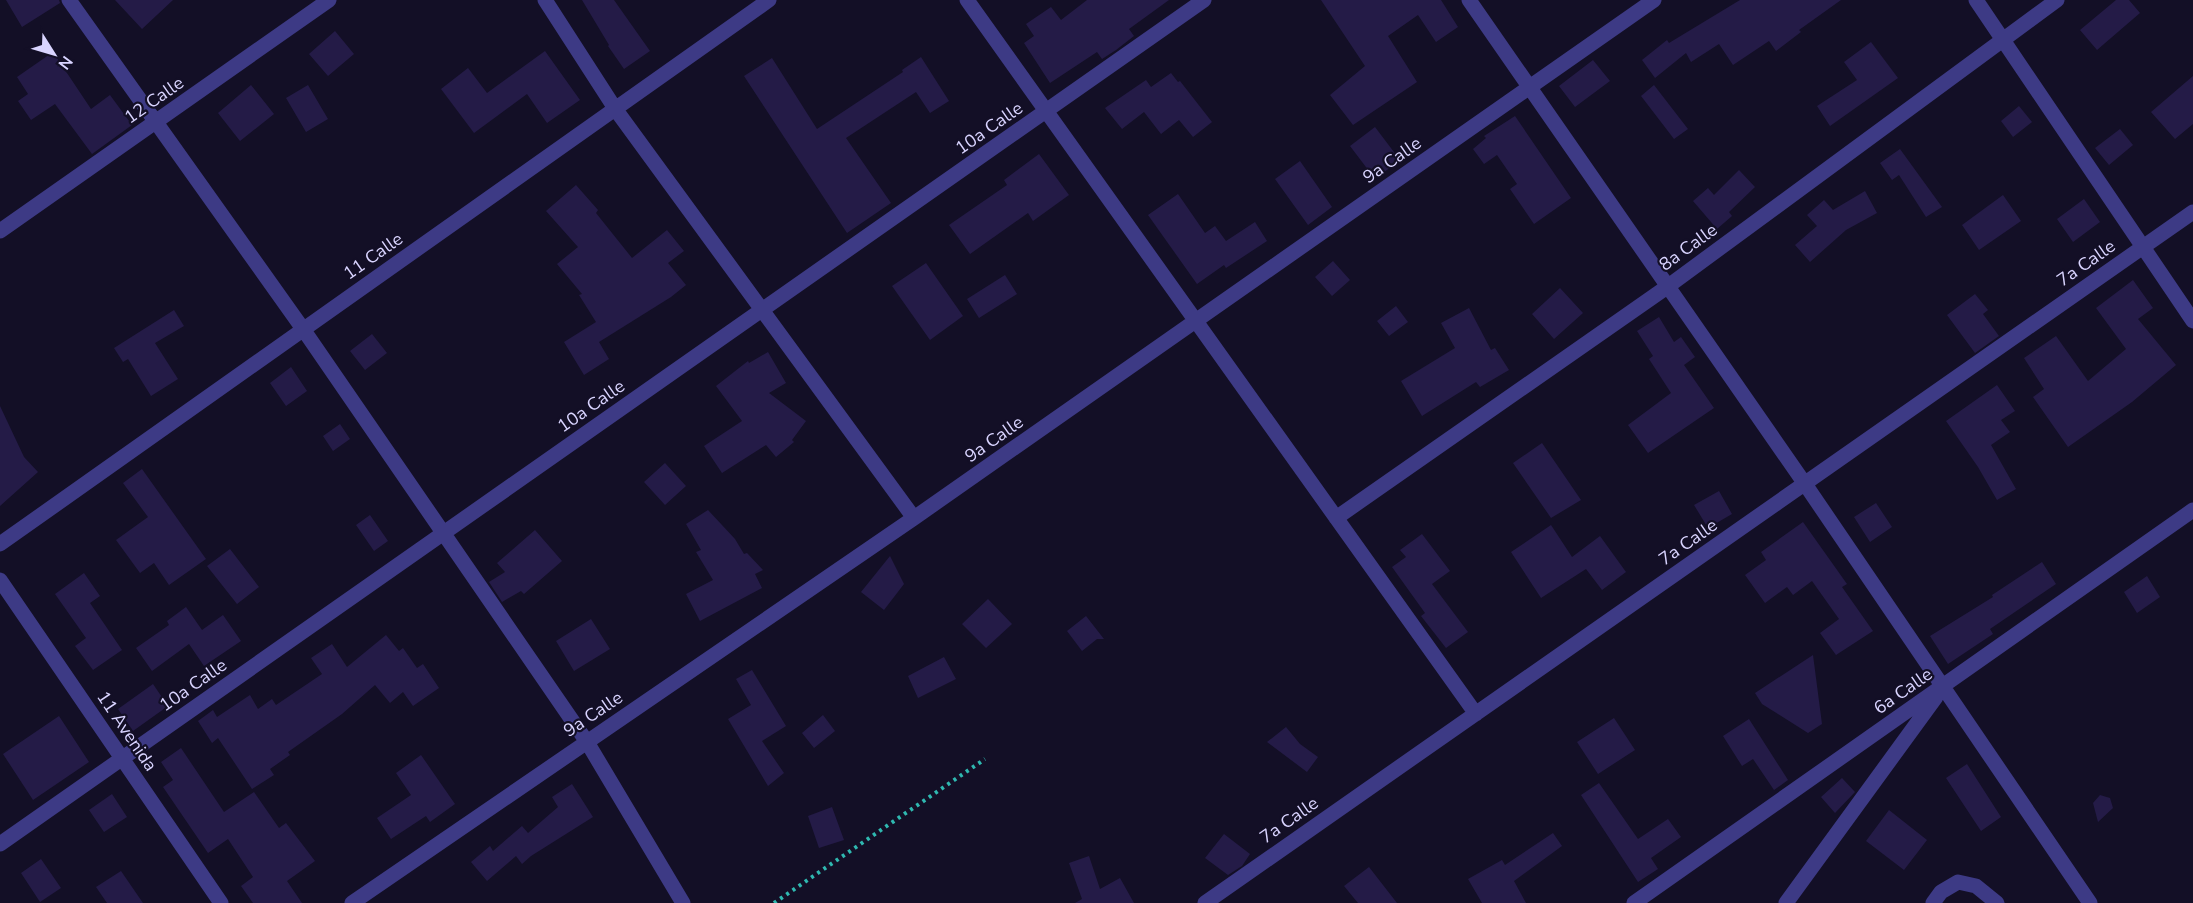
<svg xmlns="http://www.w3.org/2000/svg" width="2193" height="903" font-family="'Nunito Sans',sans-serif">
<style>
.building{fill:#241b47}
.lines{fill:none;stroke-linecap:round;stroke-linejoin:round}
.path{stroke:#2fb8b0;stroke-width:4;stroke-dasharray:3 4.5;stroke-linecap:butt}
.minor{stroke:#3d3a85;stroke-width:15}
.labels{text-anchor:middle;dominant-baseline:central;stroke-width:4.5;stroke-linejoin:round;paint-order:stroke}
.street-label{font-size:18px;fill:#d9d4ff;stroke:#130f26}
</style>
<rect width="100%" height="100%" fill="#130f26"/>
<path class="building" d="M6,0H59L60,3L22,27Z
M115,0H173L142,29Z
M582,0H614L650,51L624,69L608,46L609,45Z
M1087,0H1169L1129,29L1134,36L1116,50L1102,59L1097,52L1050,83L1024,43L1034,36L1026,24L1051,7L1061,20Z
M1321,0H1441L1458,27L1436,42L1418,15L1388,36L1417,82L1353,125L1330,95L1365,66Z
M1740,0H1841L1799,30L1801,32L1776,51L1769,41L1733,65L1719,44L1691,62L1686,53L1655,78L1642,60L1667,40L1669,43Z
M2116,0H2129L2140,13L2097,50L2080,30Z
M335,31L354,54L328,76L309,54Z
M1871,42L1898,78L1830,126L1817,106L1857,80L1844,62Z
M545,51L580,100L547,123L527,94L474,133L441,89L468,68L487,93Z
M53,52L91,109L110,95L132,125L92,154L55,104L31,120L18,101L28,94L17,77Z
M921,57L949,101L930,113L916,92L846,138L891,203L847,233L744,76L772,58L817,129L903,72L902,70Z
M1593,60L1610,81L1575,107L1559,86Z
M1171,73L1178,82L1180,81L1212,122L1193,137L1179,120L1161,134L1144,112L1122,129L1105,108L1146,80L1151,87Z
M2193,76V124L2175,139L2151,112Z
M251,85L274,114L240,141L218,113Z
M308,85L328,119L306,132L286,98Z
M1654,85L1688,129L1674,139L1641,96Z
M2019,106L2032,122L2013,137L2001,121Z
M1515,116L1571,198L1534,224L1510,189L1517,184L1497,155L1484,164L1473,149L1486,138L1484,136Z
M1375,127L1400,160L1375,179L1350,146Z
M2120,129L2133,145L2109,165L2095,148Z
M1900,149L1942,207L1926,217L1899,175L1892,180L1880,163Z
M1039,154L1069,195L1033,221L1028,213L970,254L949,225L1007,185L1004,180Z
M1300,161L1332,207L1308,225L1275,179Z
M1739,170L1755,187L1729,212L1732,216L1717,229L1693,201L1708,188L1714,195Z
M576,185L598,210L596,213L632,258L667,230L684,251L668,263L686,285L671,297L599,342L609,359L584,375L564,342L596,322L579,295L582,294L557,264L578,247L546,211Z
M1865,191L1877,213L1846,230L1810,262L1795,245L1817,226L1807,215L1824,200L1833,210Z
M1178,194L1205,233L1215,226L1226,241L1255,222L1267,241L1226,268L1224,265L1197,284L1148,215Z
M2003,195L2021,221L1979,250L1962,225Z
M2084,199L2100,222L2073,242L2057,219Z
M1333,261L1350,280L1332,296L1315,277Z
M926,263L963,316L930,340L892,286Z
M1005,275L1017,294L979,318L967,299Z
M2133,280L2153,308L2138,319L2176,365L2132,402L2068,447L2033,397L2044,389L2024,358L2056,336L2088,381L2126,349L2096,308Z
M1560,288L1583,313L1554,339L1532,314Z
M1975,294L1988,310L1983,314L1999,336L1975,353L1947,315Z
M1396,306L1408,322L1389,336L1377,321Z
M1469,308L1491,350L1495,348L1509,370L1480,387L1476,382L1422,416L1401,381L1455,348L1441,323Z
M174,310L184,326L155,343L178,379L151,396L128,359L123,362L114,348Z
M1659,317L1674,342L1681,337L1695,357L1684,365L1714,408L1648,453L1628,425L1671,393L1649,359L1653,356L1637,331Z
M372,334L387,353L365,370L350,351Z
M768,352L786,383L769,393L806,421L792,440L794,442L776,457L766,445L722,473L704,446L742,421L716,386L748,361L749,363Z
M291,367L307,391L286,406L270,383Z
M1997,385L2015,411L2001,420L2010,432L1991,445L2016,489L1997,500L1978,467L1946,421Z
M0,406L24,457L38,472L0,506Z
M340,424L350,439L333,451L323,436Z
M1542,443L1581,500L1551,518L1513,463Z
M665,463L686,486L665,505L644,482Z
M142,469L206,559L169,585L154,563L140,573L116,540L148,517L123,483Z
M1719,491L1732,514L1708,528L1694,505Z
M1876,503L1892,527L1870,542L1854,517Z
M708,510L735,539L744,554L747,553L763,570L755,574L762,588L700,621L686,594L713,580L696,552L701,550L686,524Z
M370,515L388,541L374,551L356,525Z
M1803,522L1847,584L1842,587L1873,631L1836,655L1820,633L1839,619L1812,581L1793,595L1787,587L1765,603L1745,575L1766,560L1761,552Z
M1551,525L1572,557L1600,536L1626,572L1602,590L1586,569L1541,598L1511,552Z
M535,530L562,561L524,594L521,591L502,602L489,582L505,572L497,563Z
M1422,534L1450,571L1432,584L1468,632L1446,648L1421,616L1425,613L1392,567L1406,557L1400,550Z
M230,549L259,587L237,604L207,566Z
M890,556L904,584L884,610L861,592Z
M2042,562L2056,584L1990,629L1993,634L1948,664L1930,636L1993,597L1992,595Z
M84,573L100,596L90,603L122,650L93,670L75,646L86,638L55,594Z
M2147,576L2160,597L2137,613L2124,592Z
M988,599L1012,624L986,648L962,624Z
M186,607L202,630L223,615L241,641L204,666L189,644L152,671L136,648L169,625L167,621Z
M1086,616L1104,639H1097L1082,651L1067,631Z
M591,619L610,649L574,671L556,641Z
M386,635L399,651L403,648L417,668L423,664L439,688L413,706L403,692L390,703L375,685L342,714L288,752L290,755L270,769L274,775L252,789L218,738L212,743L198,721L213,710L217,717L250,695L258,709L272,699L276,705L322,674L311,658L332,644L347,667Z
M1813,655L1822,724L1808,733L1762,704L1755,693Z
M944,657L956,679L918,698L908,676Z
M752,670L786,726L762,741L784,773L768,786L728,719L751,705L736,679Z
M153,684L168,706L133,731L118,709Z
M823,715L835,731L814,748L802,733Z
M59,716L89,762L33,800L3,754Z
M1614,718L1635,750L1598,774L1577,742Z
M1749,719L1788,780L1774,790L1753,759L1742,766L1723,736Z
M1286,727L1300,744L1318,757L1307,772L1267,742Z
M181,748L224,812L254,792L279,828L286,823L315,861L287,881L302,903H253L241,886L253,877L228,839L208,853L163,787L173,780L161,762Z
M421,755L455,804L430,822L426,816L391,839L377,818L411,795L396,773Z
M1967,764L2001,817L1981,831L1946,778Z
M1842,778L1855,792L1835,813L1821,797Z
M1599,783L1638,839L1668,819L1681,837L1651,858L1658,869L1638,882L1581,795Z
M572,784L593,817L531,856L522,864L516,856L487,881L471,862L490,846L493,851L522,826L528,833L558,807L552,797Z
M112,794L127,817L104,832L89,810Z
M2100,795L2110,798L2113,808L2098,822L2093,803Z
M832,807L844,840L819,848L808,816Z
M1889,810L1927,840L1904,870L1866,841Z
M1553,833L1562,846L1514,881L1526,903H1482L1468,879L1502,860L1505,865Z
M1224,834L1250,854L1242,866L1228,875L1205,858Z
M1089,856L1100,889L1120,878L1134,903H1075L1082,899L1069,863Z
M41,859L61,888L40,902L21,873Z
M1369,867L1397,903H1358L1344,886Z
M121,871L143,903H107L96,887Z"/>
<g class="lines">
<path class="path" d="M774,903L985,759"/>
<path class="minor" d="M69,0L303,329L587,742L683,903
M545,0L616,110L914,518
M967,0L1476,714
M1469,0L1805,484L2090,903
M1976,0L2193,321
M0,231L329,0
M1336,518L1667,287L2057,0
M0,544L769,0
M0,580L221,903
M0,844L1204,0
M352,903L914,518L1654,0
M1205,903L2193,212
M1634,903L2193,510
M1786,903L1936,697
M1933,903L1941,892L1958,882L1976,886L1997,903"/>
</g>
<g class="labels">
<g class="street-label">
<text transform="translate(154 100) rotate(-35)">12 Calle</text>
<text transform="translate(989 128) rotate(-35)">10a Calle</text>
<text transform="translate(1392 160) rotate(-35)">9a Calle</text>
<text transform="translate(1688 247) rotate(-36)">8a Calle</text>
<text transform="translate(373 256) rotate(-35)">11 Calle</text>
<text transform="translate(2086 263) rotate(-35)">7a Calle</text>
<text transform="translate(591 406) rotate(-35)">10a Calle</text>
<text transform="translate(994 439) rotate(-35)">9a Calle</text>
<text transform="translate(1688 542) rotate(-35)">7a Calle</text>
<text transform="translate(193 685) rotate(-35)">10a Calle</text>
<text transform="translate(1903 691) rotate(-35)">6a Calle</text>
<text transform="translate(593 714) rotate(-34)">9a Calle</text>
<text transform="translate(127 731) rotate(56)">11 Avenida</text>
<text transform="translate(1289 820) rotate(-35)">7a Calle</text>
</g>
</g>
<g transform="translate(54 54) rotate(127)" stroke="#130f26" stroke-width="4.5" paint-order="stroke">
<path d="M0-4.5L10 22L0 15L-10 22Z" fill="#d9d4ff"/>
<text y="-9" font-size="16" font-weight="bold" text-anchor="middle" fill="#d9d4ff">N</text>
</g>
</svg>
